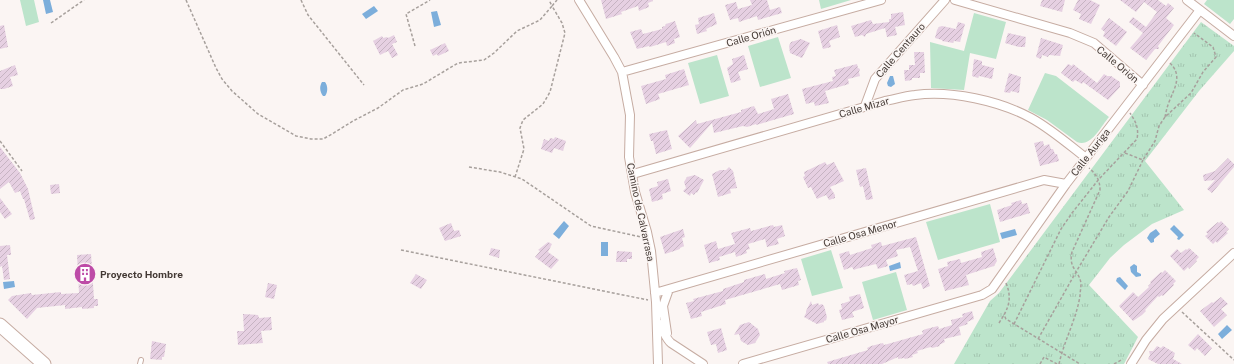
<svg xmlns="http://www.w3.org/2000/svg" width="1234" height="364" font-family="'Public Sans',sans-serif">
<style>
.green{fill:#bce4cb}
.park{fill:url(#park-tufts)}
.water{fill:#7caedb}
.building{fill:url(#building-hatch)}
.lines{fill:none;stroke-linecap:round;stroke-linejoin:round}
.service-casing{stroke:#c6aca2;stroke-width:6}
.minor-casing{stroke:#c6aca2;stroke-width:10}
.primary-casing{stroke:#c6aca2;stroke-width:15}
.path{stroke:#a7a09c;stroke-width:1.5;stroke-dasharray:3 2;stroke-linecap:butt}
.service{stroke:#fff;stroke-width:4}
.minor{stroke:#fff;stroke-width:8}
.primary{stroke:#fff;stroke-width:13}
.labels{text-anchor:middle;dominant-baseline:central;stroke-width:3;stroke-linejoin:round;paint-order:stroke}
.street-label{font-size:10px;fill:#433934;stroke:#fbf5f3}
.poi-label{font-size:10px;font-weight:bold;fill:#433934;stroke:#fbf5f3;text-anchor:start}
</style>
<defs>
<pattern id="park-tufts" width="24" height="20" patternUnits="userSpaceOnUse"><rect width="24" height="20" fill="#bce4cb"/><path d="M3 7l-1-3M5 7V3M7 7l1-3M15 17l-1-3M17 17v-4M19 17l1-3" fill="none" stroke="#a3c4af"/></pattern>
<pattern id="building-hatch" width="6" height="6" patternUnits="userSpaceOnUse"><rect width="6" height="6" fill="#e6d0e2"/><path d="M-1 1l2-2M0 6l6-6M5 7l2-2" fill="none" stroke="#c6b3c2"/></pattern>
</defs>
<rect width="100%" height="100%" fill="#fbf5f3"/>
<path class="green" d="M20,0H34L39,22L26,26Z
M819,0H851L821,9Z
M1207,0H1234V19L1230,24L1204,4Z
M974,13L1006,22L996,59L970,53L964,90L931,88L930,42L964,51Z
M778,37L791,78L760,87L748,46Z
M717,55L729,96L700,104L688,63Z
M1045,73L1056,76L1109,117C1101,126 1091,148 1077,142L1047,120L1028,110Z
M990,204L1000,242L938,260L926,222Z
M831,250L843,288L812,296L801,259Z
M896,272L907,310L873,320L862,282Z"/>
<path class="park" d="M1201,22L1234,46V51L1199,91L1145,161L1184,210L1152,224L1124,245L1110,258L1089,285L1138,337L1124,364H954L990,301L999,293Z"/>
<path class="water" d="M43,0H50L53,12L46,14Z
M374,6L378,11L366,19L362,14Z
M437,11L441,25L434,27L431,12Z
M890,76H893L895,84L891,87L888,86L887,83Z
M322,82H325C328,86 328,92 325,96H323C320,92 319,87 322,82Z
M564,221L569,226L559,239L553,234Z
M1174,225L1184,235L1179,240L1177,239L1178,237L1170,229Z
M1015,229L1017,235L1002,239L1000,233Z
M1156,229L1160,234L1154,239V242L1151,243L1147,238L1150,233Z
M601,242H608V256H601Z
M900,262L901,268L890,271L889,266Z
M1134,264L1137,266V272L1141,274V276L1136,277L1131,272L1130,267Z
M1120,277L1128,286L1125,290L1116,281L1117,278Z
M14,281L15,287L4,289L3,282Z
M1227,325L1232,330L1222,339L1218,334Z"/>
<path class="building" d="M601,0H653V1L648,3L649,7L639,11L638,6L621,12L622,14L606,19Z
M750,0H767L770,10L780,7L782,13L758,20L757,16L739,22L738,18L730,20L725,5L736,2L738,9L752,5Z
M1042,0H1065L1062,12L1040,6Z
M1078,0H1090L1100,5L1091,24L1079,19L1081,14L1073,10Z
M1120,0H1158L1166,6L1168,3L1174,8L1166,18L1174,25L1158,46L1159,49H1155L1146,60L1130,48L1143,33L1129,22L1133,17L1146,27L1157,12L1144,2L1136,12Z
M903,12L905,25L895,27L897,35L887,37L885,28L866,34L865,37L862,35L855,37L851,26L871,20L873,24L889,22V19H891V14Z
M714,13L717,24L706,29L707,31L697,34L695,25L699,24L698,18Z
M1109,18L1127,32L1116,46L1103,36L1105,32L1101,29Z
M675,21L680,37L674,39L675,43L667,46L666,42L650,47L649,46L637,49L630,32L641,29L643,34L662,29V27L665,26L666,24Z
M958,22L965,24L960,42L954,41L953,43L942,41V40L935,38L937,30L939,27L942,26L956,29Z
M4,25L8,47L0,49V26Z
M837,25L840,37L829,41L831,47L823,49L818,31Z
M1008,33L1026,37L1025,47H1019L1005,43Z
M394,35L397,42L392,44L398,55L392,58L388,51L380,55L373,41L382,36L383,38L387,37L388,38Z
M1041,38L1063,45L1060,56L1049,55L1048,57L1042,55L1041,59L1036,57Z
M801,39L810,43L802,58L790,53L789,46L791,42Z
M445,43L449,51L438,56L437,54L433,56L430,50Z
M914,52H924L925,73H920V78H912V80L905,81L904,70H909V65H915Z
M744,55L748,69L738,72L741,80L731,83L727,68L733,64L732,59Z
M974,59L982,61V65L994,68L992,79L979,76L978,78L972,76Z
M857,64L858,68L860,69L859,72L860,76L848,79L849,84L825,91L829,103L815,106L814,102L806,104L802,89L833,81L832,77L836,76L834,70Z
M1068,64L1072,66L1073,64L1097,83L1104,74L1107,76H1111L1120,82V87L1108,100L1083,82L1082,84L1075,80L1073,82L1061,73Z
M15,65L18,75L10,77L13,86L4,89H0V71Z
M684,69L689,85L658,94L660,99L646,104L641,86L666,79L665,75Z
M1009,73L1021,77L1019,93L1011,91L1010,93L1004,92Z
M788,94L794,114L756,125V124L747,127L743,126L714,133L712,123L690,148L678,136L696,120L697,124L741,112V110L754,106L758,114L774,109L771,99Z
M667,130L672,149L656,154L653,141H651L649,134Z
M555,137L566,141L563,151L554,148L552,153L541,149L544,139L549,141L550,138L554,139Z
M1043,141L1044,146L1049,144L1051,149H1053L1055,154H1057L1059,161L1040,166L1034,143Z
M0,147L20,173L28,189L35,219L30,220L24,199H23L20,191L15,193L9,182L0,189Z
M1228,158L1234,164V167L1212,193L1207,189L1215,180L1204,181L1203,175L1215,171Z
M825,162L827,165L834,162L844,181L830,187L835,195V198L829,200L826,195L817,199L811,187L808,188L803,177L805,176L804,172Z
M729,167L733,171L737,188L730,189L731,193L718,197L712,174L720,170H726Z
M866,168L873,199L866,200L863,186L860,187L856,170Z
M695,175L704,180L697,193L696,192L694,195L691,193L690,196L683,191L686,188L684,182L687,177Z
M668,179L671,191L662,194L663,199L652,202L649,189L658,186L657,182Z
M59,184L60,193L51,194L50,185Z
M0,198L12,214L5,219L0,212Z
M1021,200L1022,204L1027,203L1030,213L1000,222L997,210L1012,205L1011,203Z
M1221,221L1229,229L1226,232L1228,233L1217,243L1216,241L1213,244L1205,236L1208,234L1206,232L1218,222L1219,223Z
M451,223L454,231L459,230L461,236L445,241L439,228Z
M773,225L774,227L782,225L785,236L777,239L779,244L767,247L765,239L748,244L750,249L746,250L747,253L736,257L735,252L719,257L720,260L709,263L704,245L716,241L718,249L735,244L731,233L750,228L751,231Z
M683,229L685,237L682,238L684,246L680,248V249L665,254L660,237Z
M916,237L930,286L923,289L921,283L913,286L912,284L907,285L904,275L918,271L910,247L896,250L898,256L886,260L888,266L878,269L876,264L856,269L854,270L852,267L844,270L839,254L849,251L850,255L872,248L871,245L881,242L882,246Z
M548,242L552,244L548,252L559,260L551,269L535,257L540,251L538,250Z
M10,245L11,255H7L10,279L4,280L2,266L0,267V246Z
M491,248L500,250L499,258L489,255Z
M993,248L997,261L994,266L966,275L969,285L945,291L938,269L948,266L947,262L960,259L961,263L982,257L981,252Z
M1189,248L1199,257L1196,260L1197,261L1189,269L1188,267L1184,271L1170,256L1177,249L1181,253L1186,249L1187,250Z
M617,251L632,252V259H627V262H616Z
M91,254L94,299H98V306H94V308L82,309V307L65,309V305L37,308L27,319L8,300L12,296L31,293L32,295L61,292V294L79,293L77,255Z
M797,268L801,280L798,281L799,285L782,290L780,284L725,300L726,304L701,312L702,316L691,319L686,303L694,301L693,299L723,291V289L744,282V280L765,274L766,279L785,273L784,271Z
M1165,270L1176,281L1173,284L1174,285L1163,296L1162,295L1159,297L1158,296L1145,310L1146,311L1142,315L1133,321L1119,306L1133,292L1138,297L1149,287L1148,286L1151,283L1150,282L1161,272L1162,273Z
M416,274L427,280L421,289L410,283Z
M268,283L277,285L274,299L265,297Z
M860,294L864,308L852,312L854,317L842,320L839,310L842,309L841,304L850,301L849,297Z
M1221,297L1228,304L1221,309L1227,315L1214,327L1200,311L1212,302L1213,303Z
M811,301L812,305L818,303L819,305L822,304L824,306L827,317L826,320L824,321V322L817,324L804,317L806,313V311Z
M972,311L974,319L967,322L968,324L959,327L961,335L944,339L945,342L939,345L940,346L932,348L931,347L927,348L917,351L918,353L912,355L913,357L905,359L904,358L898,359V357L882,364H828L827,362L868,350L867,348L871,346L883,343L884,345L923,334L922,331L926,329L938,326L939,329L952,325L951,320L963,317L962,314Z
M243,314L258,315L259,318L271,317L272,330L261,331L263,343L238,345L237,331H244Z
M749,322L758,329L760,335L755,343L748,345L741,341L739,334L734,335L740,325Z
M721,328L727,350L718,353L716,344L711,345L707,332Z
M1198,334L1212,348L1205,356L1197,348L1195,351L1188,345Z
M152,341L166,344L164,357H162V360L150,359Z
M1157,346L1161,348L1163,346L1175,353L1173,359L1182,364H1158L1148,359L1150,355L1149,351H1153Z"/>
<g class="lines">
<g class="service-casing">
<path id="service" d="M140,364L141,360"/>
</g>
<g class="minor-casing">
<path id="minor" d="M579,0L614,57L622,72L630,115L629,157L635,192L647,232L651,251L656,302L658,364
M955,0L1070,33L1094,43L1143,85
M1187,0L1234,36
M622,72L881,0
M865,106L875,79L945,0
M633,174L885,101C895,99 905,96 915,95C951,90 1000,101 1031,118C1051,129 1068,144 1086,158
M655,293L1044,180L1066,184
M657,322C664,328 664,337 671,343L703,364
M667,333L663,306L669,289
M743,364L982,295L992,289L1066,184L1200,10
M1131,364L1146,340L1163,319L1234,253"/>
</g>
<g class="primary-casing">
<path id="primary" d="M0,325L44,364"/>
</g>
<path class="path" d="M186,0L216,68L222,79L232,91L258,114L279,126L296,136L311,139H323L332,134L353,121L378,108L403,90L423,84L458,63L484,60L494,53L517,31L540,20L552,6L549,0
M301,0L308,15L364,85
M51,23L84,0
M415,46L406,14L430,0
M1165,117C1166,112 1167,107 1169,102C1175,87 1183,75 1169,62
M0,141L22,171
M1125,153L1143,160L1155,141L1159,126L1165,117L1191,93L1203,72L1216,57L1213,47L1194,33
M469,167L500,172L522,179L591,226L641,237
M515,177L524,149L520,128L523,120L543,104L550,92L565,33L562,23L552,6L557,0
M401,250L648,300
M1006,283C1011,295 1010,304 1004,315L1006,319L1080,364
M1182,312L1234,360
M999,323L1004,315
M1014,324L1061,229L1072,213L1099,179L1137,139C1139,128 1136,122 1130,113
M1038,339L1076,272L1109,217L1128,191L1143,160
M1040,364L1044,357L1057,364
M1059,364C1064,341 1076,320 1080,296C1080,292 1081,288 1081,284C1080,271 1068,269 1072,252L1100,190C1100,180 1096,174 1089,168
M1114,364L1123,359"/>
<use href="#service" class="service"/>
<use href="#minor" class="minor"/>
<use href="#primary" class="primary"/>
</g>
<defs>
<g id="building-disc" transform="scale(1.15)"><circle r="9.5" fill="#bd4ba7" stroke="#fbf5f3"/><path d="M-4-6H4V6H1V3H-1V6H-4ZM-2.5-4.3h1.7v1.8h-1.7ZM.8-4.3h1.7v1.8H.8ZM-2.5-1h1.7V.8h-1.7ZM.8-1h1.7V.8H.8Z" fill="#fff"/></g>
</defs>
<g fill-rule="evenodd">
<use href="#building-disc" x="85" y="274"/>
</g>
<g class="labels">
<g class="street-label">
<text transform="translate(751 36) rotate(-16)">Calle Orión</text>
<text transform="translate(900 50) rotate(-49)">Calle Centauro</text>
<text transform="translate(1118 64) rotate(40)">Calle Orión</text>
<text transform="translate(864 107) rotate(-16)">Calle Mizar</text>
<text transform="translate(1090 152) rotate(-52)">Calle Auriga</text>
<text transform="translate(641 212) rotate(78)">Camino de Calvarrasa</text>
<text transform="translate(860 233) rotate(-16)">Calle Osa Menor</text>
<text transform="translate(862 329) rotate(-16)">Calle Osa Mayor</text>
</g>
<g class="poi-label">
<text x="100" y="274">Proyecto Hombre</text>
</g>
</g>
</svg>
